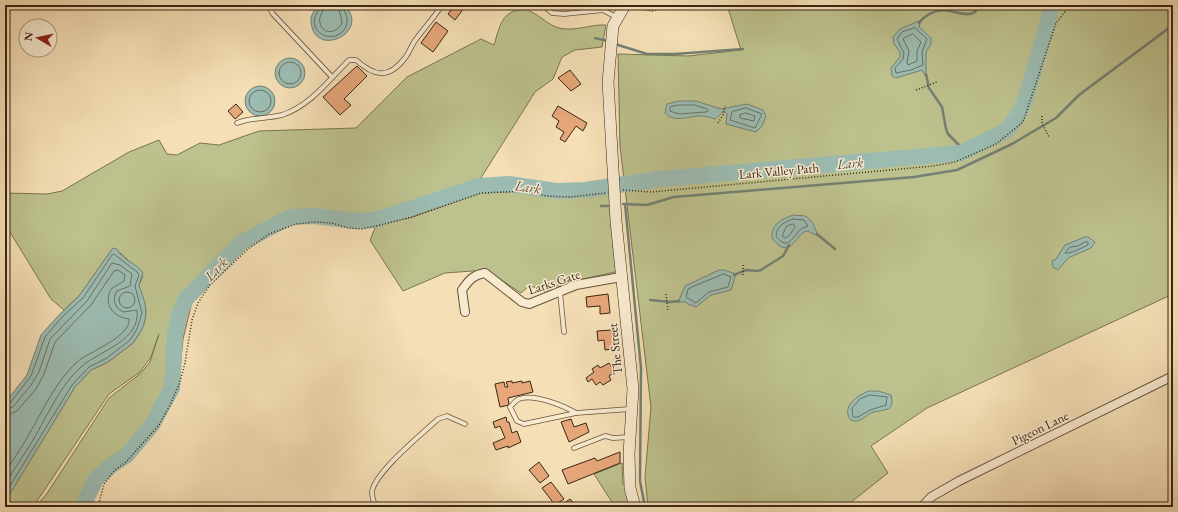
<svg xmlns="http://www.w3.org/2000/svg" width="1178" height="512" font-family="'EB Garamond',serif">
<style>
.green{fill:#bdc18d;stroke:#7a7451}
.water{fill:#9cbcb2;stroke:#748073}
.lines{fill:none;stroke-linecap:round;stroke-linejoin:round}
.shore{stroke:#6a7164;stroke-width:1}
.stream{stroke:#748073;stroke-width:2.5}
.river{stroke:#9cbcb2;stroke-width:16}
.building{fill:#e7a77a;stroke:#382615}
.service-casing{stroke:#67543d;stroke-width:5.5}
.minor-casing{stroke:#67543d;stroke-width:10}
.secondary-casing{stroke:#382615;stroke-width:12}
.path{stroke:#382615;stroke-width:1.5;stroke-dasharray:1 2;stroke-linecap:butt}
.service{stroke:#f8ead0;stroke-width:4}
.minor{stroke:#f8ead0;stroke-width:8}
.secondary{stroke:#f8ead0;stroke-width:11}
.labels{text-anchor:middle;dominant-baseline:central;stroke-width:3;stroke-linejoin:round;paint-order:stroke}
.street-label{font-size:13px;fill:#382615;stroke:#f8ead0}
.water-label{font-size:14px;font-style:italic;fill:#565344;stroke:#f8ead0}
</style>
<rect width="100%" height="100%" fill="#f5dfb6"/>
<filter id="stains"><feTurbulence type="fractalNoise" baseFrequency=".005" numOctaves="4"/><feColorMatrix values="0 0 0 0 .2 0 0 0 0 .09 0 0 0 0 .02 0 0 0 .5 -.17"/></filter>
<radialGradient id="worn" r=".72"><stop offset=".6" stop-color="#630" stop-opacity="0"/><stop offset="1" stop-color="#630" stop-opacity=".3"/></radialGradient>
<path class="green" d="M727,5H1173V294L927,408L871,446L888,473L845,507H648L645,477L651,407L620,146L618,54L688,56L741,50Z
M524,9C537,12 547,25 559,28C575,32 590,24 606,25L602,47L575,50L562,57L553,79L535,92L479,181L436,196L412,206L389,212L356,214L320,211L295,213L270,225L240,246L215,269L192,302L183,339L180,370L159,423L145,439L113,464L106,472L90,507H35L46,495L109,398L141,373L150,362L159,334L151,357L140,372L109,394L35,504L33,507H5V502L11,491L75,387L91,370L108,362L133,343L141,331L144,324L146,311L139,285L143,276L124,256L113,248L79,296L64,310L51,299L5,224V193L47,194L62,191L129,152L159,140L167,154L177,155L200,143L219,145L259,131L356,128L407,77L481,39L494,45C500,26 501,11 524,9Z
M526,191L546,196L570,197L610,192L617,268L615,272L570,282L546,293L542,289L529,286L521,293L486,270L445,273L403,291L370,240L376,226L412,217L481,193Z
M622,463L623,484L630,483L635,507H615L594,474Z"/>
<path class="water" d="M276,5H299L290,9Z
M317,5H344C374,33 309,62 311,17Z
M921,20L919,27L931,38V44L926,52V77L922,70L896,78L892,76L891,68L900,57V52L894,44L893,37L900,29Z
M275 73a15 15 0 1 1 30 0a15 15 0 1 1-30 0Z
M245 101a15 15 0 1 1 30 0a15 15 0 1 1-30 0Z
M679,101H696L721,109L747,104L763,110L766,116L762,126L756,132L726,124L727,114L724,111L715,119C711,118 706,116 702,116C690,115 675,124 665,113L667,104Z
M793,215L806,216L813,223L818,236L807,231L804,232C793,241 788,259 772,238C771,224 782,219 793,215Z
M1085,237H1088L1095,242L1091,248L1068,258L1058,270L1053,267L1052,261L1056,259L1065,245Z
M113,248L117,249C120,259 137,263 143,273L139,285L145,303L146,314L144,324L141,331L133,343L108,362L91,370L75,387L5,502V403L27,375L41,335L59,315L79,296Z
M719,270H724L736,274L731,290L711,295L696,307L688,304L686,302H677L679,300L685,286Z
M869,391H878L891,395C896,413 882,409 871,413C864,417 859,424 851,420C840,407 858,395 869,391Z"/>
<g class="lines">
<path class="shore" d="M320,5C319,12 312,17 315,26C320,40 341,40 346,26C350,17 343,12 343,5
M325,5C324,12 318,16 320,23C323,36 339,33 342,22L338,5
M915,28L927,39L922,52L923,65L911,70L896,73L895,68L903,59L904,53L897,39L902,32Z
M913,34L921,42L917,51V61L908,65L907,63L909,51L903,39Z
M279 73a11 11 0 1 1 22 0a11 11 0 1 1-22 0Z
M249 101a11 11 0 1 1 22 0a11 11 0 1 1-22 0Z
M679,105H695L707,109L708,111L706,112L679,114L670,111V107Z
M746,108L762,114L755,128L730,120L732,112Z
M746,113L755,116L754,121L740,118V115Z
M793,219L804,220L808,226C805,227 802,228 800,230C792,237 788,252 776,236C777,226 784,222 793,219Z
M793,224L795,227L789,236L785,238L782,236L786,227Z
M1085,242H1088V245C1081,248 1071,254 1065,253L1070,247L1078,246Z
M724,274L731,277L728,287L709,292L696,303L686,297L688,289L692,287Z
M119 300a8 8 0 1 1 16 0a8 8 0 1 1-16 0Z
M870,395L887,397L886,405L870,410L858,417H853L852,408L860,399Z
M5,405L10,403L31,376L45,337L62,317L83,298L112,255L114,254L137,272L139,275L135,286L142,313L137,329L130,340L107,358L89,367L72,385L5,494
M5,410L13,407L31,385L39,372L50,339L87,301L112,263L120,265L132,274L130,286L117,291C112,299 114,307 123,312L137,310C141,341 99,351 82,366C60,385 48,415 33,440C24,455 14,469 5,484
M5,416L17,411L36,389L44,374L55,342L91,305L114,271L118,270L125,275L124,281L111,289C103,304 113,317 129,319C131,337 88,352 77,362C55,382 43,411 28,436C21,449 13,460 5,472"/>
<path class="stream" d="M919,23C925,15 933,11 943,10C954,10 976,22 978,5
M595,38L608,41
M615,44L647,54H675L743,49
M926,74L929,88L942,107L946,129L948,134L961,147L960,153
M623,204L647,205L674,197L914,177L957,170L1012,144L1056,118L1079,95L1173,25
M625,204L641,368L640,481L645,507
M601,206H608
M817,234L835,249
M734,275L746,270L758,271L761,270L783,256L789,245
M650,300L670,302L679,301"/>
<path class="river" d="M82,507L96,479L108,468L127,455L152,425L172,388L175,335L179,314L186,299L241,243L290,217L314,216L356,221L375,220L479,186L509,184L556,191L585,190L659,179L961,153L1006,131L1017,117L1024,104L1050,15L1049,5"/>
</g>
<path class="building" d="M455,5H459L464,8L455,20L448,14Z
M436,22L448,31L433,52L421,43Z
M357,66L367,76L344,99L351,105L340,115L323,97Z
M570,70L581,84L571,91L558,78Z
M236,104L243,112L235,119L228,111Z
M558,106L587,123L583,131L576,126L565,142L560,139L564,132L556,127L559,121L552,116Z
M608,294L610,313L600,314V306L587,307L586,297Z
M612,330L613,349L605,350L604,340L598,341L597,331Z
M609,363L615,372L609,376L611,380L603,385L600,382L596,385L592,379L588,382L586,378L594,372L592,369L598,365L600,368Z
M512,381V383L522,381V383L530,381L533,392L508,398L509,405L500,407L495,384L504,382L505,387H508L506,382Z
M506,417L507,422H509L512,433L517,431L521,442L508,448V446L496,450L493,443L505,438L500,426L495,428L493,422Z
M571,419L574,427L586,423L589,432L569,442L561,422Z
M620,452V463L568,484L562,470L595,458L597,461Z
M539,462L549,476L540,483L529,470Z
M551,482L564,499L555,505L542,488Z
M570,499L577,507H559Z"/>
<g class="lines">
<g class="service-casing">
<path id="service" d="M268,5L273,14L332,77
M543,5L552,13L564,14L603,10L616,17
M237,123C251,117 267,119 282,115C310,106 329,80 349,60H356C374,76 388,80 405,58C409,53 411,47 414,42C423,29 434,18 442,5
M560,292L564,332
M576,413C564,406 534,393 519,399C516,400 513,404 510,407L517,421L524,424L576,413L630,409
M574,448L605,436L613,438L630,437
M376,507C374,503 372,496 372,492C374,473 423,433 438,419L447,416L465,424"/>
</g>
<g class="minor-casing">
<path id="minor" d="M465,312L462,290C469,280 473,275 485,273L522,302L529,304L576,285L621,277
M922,507L931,497L959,481L1173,376"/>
</g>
<g class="secondary-casing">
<path id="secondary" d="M625,5L613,26L608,82L616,221L633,389L629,454L630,488L635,507"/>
</g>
<path class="path" d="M1045,5L1072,8H1076L1078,5
M634,8L652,11L677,5
M916,90L937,82
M1042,116V123L1049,137
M718,123L723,115L725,106
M623,190L651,192L933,166L955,162L996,144L1023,122L1056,23L1068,8L1067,5
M743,265V276
M666,294L668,311
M98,507L104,484L115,470L126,462L159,425L170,405L179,385L185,363L192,320L198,303L210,285L248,249L269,234L296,224L315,222L332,223L348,228L362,229L376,226L412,217L481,193L526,191L546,196L570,197L606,193"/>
<use href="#service" class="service"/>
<use href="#minor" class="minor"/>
<use href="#secondary" class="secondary"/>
</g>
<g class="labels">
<g class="street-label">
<text transform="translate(779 171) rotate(-5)">Lark Valley Path</text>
<text transform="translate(554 282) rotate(-18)">Larks Gate</text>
<text transform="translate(615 349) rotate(-96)">The Street</text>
<text transform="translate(1040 428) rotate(-26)">Pigeon Lane</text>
</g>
<g class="water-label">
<text transform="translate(850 163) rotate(-5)">Lark</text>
<text transform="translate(528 187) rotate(8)">Lark</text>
<text transform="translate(216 269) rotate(-46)">Lark</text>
</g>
</g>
<rect width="1178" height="512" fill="none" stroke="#f5dfb6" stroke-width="20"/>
<rect x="6" y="6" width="1166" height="500" fill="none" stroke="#382615" stroke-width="2"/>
<rect x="10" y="10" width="1158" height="492" fill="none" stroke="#382615"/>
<g transform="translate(38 38) rotate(279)"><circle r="19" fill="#f8ead0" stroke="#ab9c85"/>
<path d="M0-3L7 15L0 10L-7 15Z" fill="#8f2418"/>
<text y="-6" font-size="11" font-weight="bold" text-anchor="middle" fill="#382615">N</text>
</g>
<rect width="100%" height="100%" filter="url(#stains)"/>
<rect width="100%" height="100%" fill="url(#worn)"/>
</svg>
